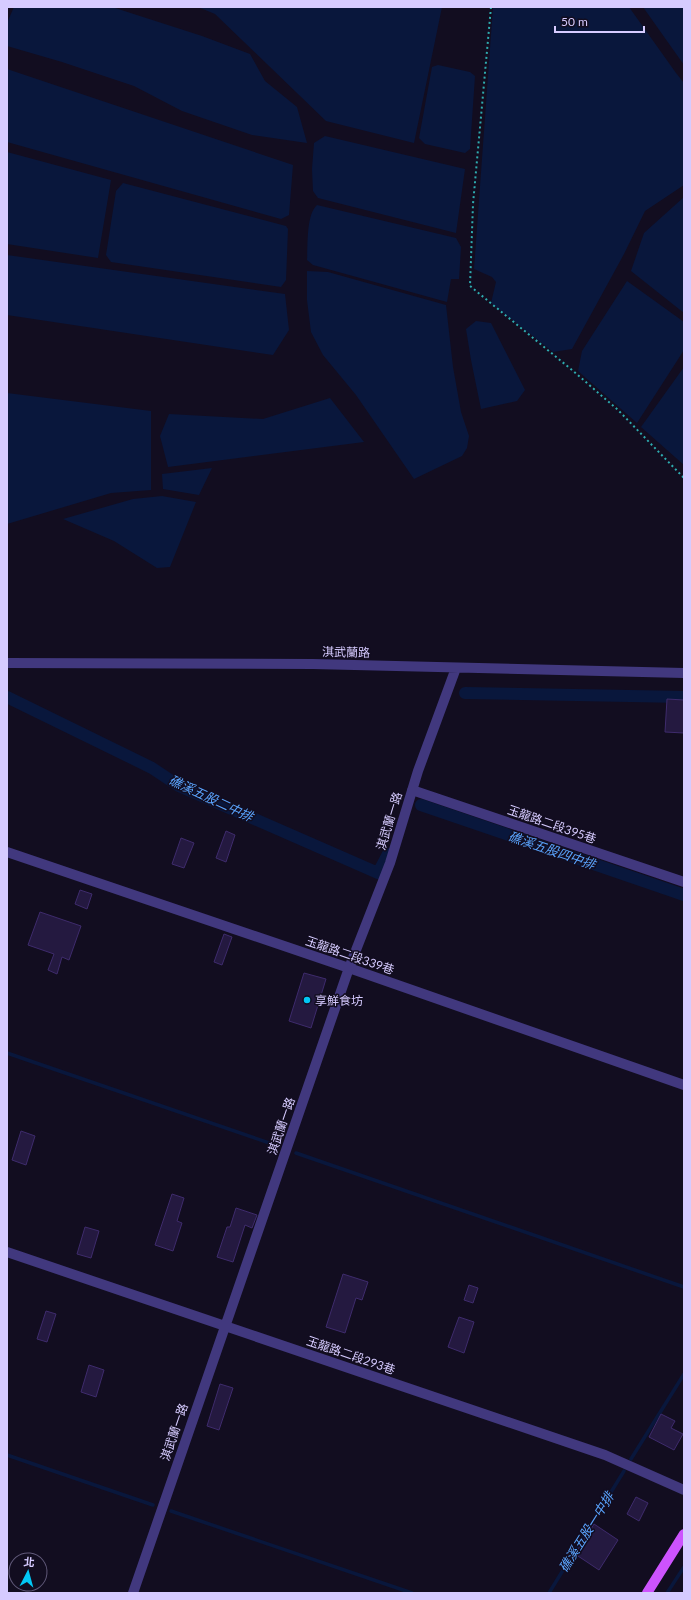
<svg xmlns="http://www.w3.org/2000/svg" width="691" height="1600" font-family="Lato,'Noto Sans TC',sans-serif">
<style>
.water{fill:#09173c}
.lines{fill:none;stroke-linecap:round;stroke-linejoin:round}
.stream{stroke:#09173c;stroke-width:3.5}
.canal{stroke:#09173c;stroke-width:12}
.building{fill:#241940;stroke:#3e2b6c}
.path{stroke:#2eacb0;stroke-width:2;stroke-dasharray:2 3;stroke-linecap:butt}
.minor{stroke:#41387e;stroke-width:10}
.major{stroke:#cd53fe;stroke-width:10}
.poi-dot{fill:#02c7f5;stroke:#120d20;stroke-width:1.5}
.labels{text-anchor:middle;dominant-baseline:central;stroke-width:3;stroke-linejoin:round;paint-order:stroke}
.street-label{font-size:12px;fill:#d6cbff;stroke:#120d20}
.poi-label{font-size:12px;fill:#d6cbff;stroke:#120d20;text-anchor:start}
.water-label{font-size:13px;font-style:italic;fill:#5aa4fe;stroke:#120d20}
</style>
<rect width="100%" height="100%" fill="#120d20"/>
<path class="water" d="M14,7H112L202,36L250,54L265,81L297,107L307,143L252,135L182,111L134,86L62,62L7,46V23Z
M198,7H442L414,143L326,121L215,14Z
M493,7H629L676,73L684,83V185L645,211L624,254L572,349L553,352L491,303L496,282L492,277L474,269Z
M643,7H684V65Z
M438,65L470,72L475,76L470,149L465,153L425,144L419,138L432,67Z
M7,69L293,165L289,215L281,219L7,142Z
M325,136L465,169L456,233L318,198L313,191L312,169L314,143Z
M7,152L111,180L98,258L7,244Z
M123,183L286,226L288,229L286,280L281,287L111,262L106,255L116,191Z
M684,197V313L631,271L644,233Z
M317,205L456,238L461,247L459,279H451L447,302L313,265L307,260C308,245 306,215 317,205Z
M7,255L285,294L289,330L273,355L7,315Z
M307,271L328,272L446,305L453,367L461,412L469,436L467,448L462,456L414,479L356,395L323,355L311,332L307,300Z
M627,281L684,322V350L637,423L578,371L582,351Z
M476,321L491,323L525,390L517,401L481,409L471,360L466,329Z
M684,367V465L641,427Z
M7,393L151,411V490L111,493L7,524Z
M330,398L364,442L168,467L160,436L169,414L263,419Z
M212,468L199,495L163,489L162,474Z
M162,496L196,502L170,567L157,568L114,541L63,519L133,499Z"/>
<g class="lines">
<path class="stream" d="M7,1053L278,1146
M296,1153L684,1287
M7,1455L153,1505
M631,1459L684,1374
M171,1511L412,1593
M549,1593L624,1471
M667,1593L684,1567"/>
<path class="canal" d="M465,693L684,697
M7,697L152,768L179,786L378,873L388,854
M421,805L684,895"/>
</g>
<path class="building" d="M667,699L684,700V733L665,732Z
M226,831L235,835L226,862L216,858Z
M181,838L194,843L184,868L172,864Z
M80,890L92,894L87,909L75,904Z
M40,912L81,926L69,960L62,957L57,974L48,970L54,954L28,945Z
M224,934L232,937L222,965L214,962Z
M304,973L326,979L311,1028L289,1021Z
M21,1131L35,1136L26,1165L12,1160Z
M172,1194L184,1198L177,1221L182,1223L173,1251L155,1245Z
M236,1208L257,1215L252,1228L245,1225L233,1262L217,1257L227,1227H230Z
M85,1227L99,1231L91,1258L77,1254Z
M343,1274L368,1282L362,1300L356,1298L345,1333L326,1327Z
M469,1285L478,1288L473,1303L464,1300Z
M46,1311L56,1314L47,1342L37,1339Z
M459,1317L474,1322L464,1353L448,1347Z
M89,1365L104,1370L96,1397L81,1392Z
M220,1384L233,1388L219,1430L207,1426Z
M661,1414L675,1421L671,1428L683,1434L674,1450L649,1437Z
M636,1497L648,1503L639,1521L627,1514Z
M594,1524L618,1540L599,1570L575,1554Z"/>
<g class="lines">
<path class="path" d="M491,7L473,204L470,286L572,370L618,410L684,478"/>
<path class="minor" d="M7,663L313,664L684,673
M412,790L684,882
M7,852L349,968L684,1085
M7,1252L605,1455L684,1490
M133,1593L349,968L390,863L418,771L456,668"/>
<path class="major" d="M647,1593L684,1534"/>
</g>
<circle class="poi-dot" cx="307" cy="1000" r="4"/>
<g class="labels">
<g class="street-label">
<text transform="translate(346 652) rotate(1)">淇武蘭路</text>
<text transform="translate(389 821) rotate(-73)">淇武蘭一路</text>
<text transform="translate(552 824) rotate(19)">玉龍路二段395巷</text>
<text transform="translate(350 955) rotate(19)">玉龍路二段339巷</text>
<text transform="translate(281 1126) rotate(-71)">淇武蘭一路</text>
<text transform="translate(351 1355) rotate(19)">玉龍路二段293巷</text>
<text transform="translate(174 1432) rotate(-71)">淇武蘭一路</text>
</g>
<g class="poi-label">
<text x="315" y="1000">享鮮食坊</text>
</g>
<g class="water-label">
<text transform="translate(211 798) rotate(25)">礁溪五股二中排</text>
<text transform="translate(552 850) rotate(19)">礁溪五股四中排</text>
<text transform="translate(586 1532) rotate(-58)">礁溪五股一中排</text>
</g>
</g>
<rect width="691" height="1600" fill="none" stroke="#d6cbff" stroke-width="16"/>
<g transform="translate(28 1572) rotate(6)"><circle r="19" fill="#120d20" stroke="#605979"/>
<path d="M0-3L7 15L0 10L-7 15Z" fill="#02c7f5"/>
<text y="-6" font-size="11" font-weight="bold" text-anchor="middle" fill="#d6cbff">北</text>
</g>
<path d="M555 26v6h89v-6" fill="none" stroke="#d6cbff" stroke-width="2"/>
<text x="561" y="26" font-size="12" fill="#d6cbff" stroke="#120d20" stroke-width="3" paint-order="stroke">50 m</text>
</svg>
